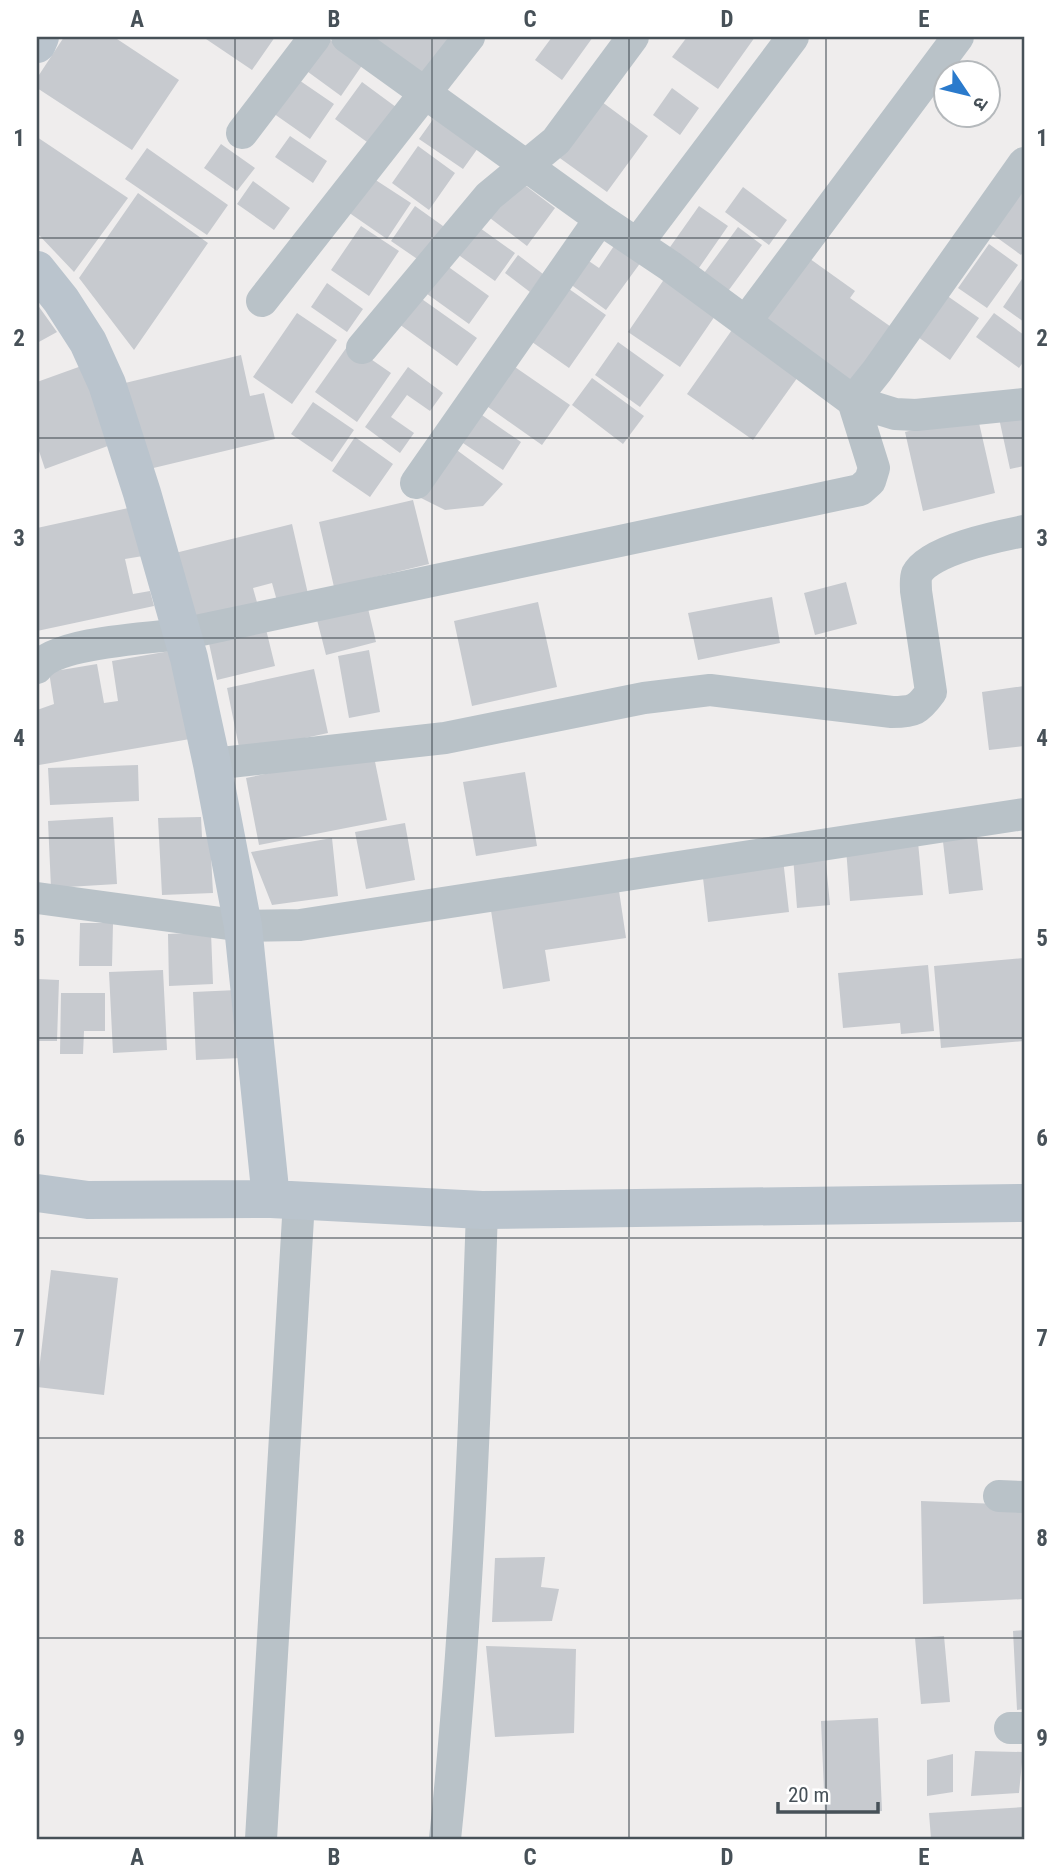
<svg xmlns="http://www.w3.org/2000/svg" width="1061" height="1876" font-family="'Roboto Condensed','Noto Sans Devanagari',sans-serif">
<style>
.building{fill:#c7cacf}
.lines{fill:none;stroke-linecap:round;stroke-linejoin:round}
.street{stroke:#b9c2c8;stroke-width:32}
.secondary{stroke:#bac4cd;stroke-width:38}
.grid{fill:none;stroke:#475158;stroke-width:2;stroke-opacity:0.55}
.neatline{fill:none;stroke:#475158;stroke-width:2.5}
.grid-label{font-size:23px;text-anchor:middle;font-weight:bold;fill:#475158}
</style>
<rect width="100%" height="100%" fill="#efeded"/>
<path class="building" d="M64,37H114L179,80L132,150L37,88V78Z
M203,37H275L252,70Z
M326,37L363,64L341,96L304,69Z
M354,37H460L423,87Z
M552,37H593L562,80L535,60Z
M687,37H755L718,89L672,57Z
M293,76L334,104L310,139L270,111Z
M946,79V103L934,95Z
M362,82L400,110L374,147L335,119Z
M672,88L699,108L680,135L653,115Z
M598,99L648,136L607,192L557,156Z
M962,116H981L975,124Z
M434,118L478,148L463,169L419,139Z
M290,136L327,161L313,183L275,157Z
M37,137L128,198L74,272L37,233Z
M221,144L255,168L237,191L204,168Z
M418,146L455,173L429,210L392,183Z
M147,148L228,205L207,235L125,179Z
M371,177L411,203L387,239L348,212Z
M518,180L555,208L527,246L490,218Z
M253,181L290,208L274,230L237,204Z
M743,187L787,220L769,245L725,212Z
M1024,189V251L1021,255L992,234Z
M138,193L208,243L134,350L79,278Z
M415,206L450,231L426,265L391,241Z
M699,206L728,226L692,278L663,257Z
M473,223L515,253L495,281L453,251Z
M361,226L399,251L369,296L331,270Z
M738,227L762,245L723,298L699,280Z
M616,243L641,262L606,310L566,281L583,257L599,268Z
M989,244L1018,265L987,308L958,288Z
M518,255L543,274L530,292L505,273Z
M806,256L855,291L850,298L894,329L855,385L762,320Z
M443,263L489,296L469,324L423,291Z
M1024,276V322L1003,307Z
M665,278L717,313L680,367L628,332Z
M327,283L363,309L347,332L311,307Z
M562,284L606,315L569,368L525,337Z
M946,295L979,318L950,360L918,337Z
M419,297L477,338L457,366L399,324Z
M37,304L57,332L37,343Z
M297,313L337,340L292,404L253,377Z
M994,313L1024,335V361L1019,368L976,337Z
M734,327L800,374L753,440L687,394Z
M618,342L664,375L640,407L595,375Z
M349,344L391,373L357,422L315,392Z
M241,355L250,396L264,393L275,439L145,470L125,383Z
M87,364L116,443L45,469L37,445V382Z
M512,365L570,405L542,445L484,404Z
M408,367L443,393L430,411L407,395L391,417L414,433L400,453L365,427Z
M592,378L644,416L623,444L572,405Z
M313,402L354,430L332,462L291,434Z
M1024,412V466L1010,469L999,418Z
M479,413L521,442L503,470L460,441Z
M977,414L995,493L923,511L905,432Z
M355,437L393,464L370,497L332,471Z
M454,448L503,484L483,506L445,510L419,497Z
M413,500L429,564L334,587L319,522Z
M133,507L143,556L125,559L133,594L150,591L154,606L37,631V528Z
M292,524L308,594L277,601L272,583L253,588L258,606L188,623L171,554Z
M846,582L857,624L815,635L804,593Z
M772,597L780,643L698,660L688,613Z
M366,600L376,642L326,655L315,612Z
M538,602L557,687L472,706L454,621Z
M264,621L275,666L217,680L207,634Z
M176,650L190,739L39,765L37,710L54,704L49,672L97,664L104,703L118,701L112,661Z
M369,650L380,712L349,718L338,656Z
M314,669L328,733L240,752L227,688Z
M1024,686V746L989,750L982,692Z
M373,752L387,820L259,845L246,778Z
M138,765L139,801L50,805L48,768Z
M525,772L537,846L476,856L463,782Z
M113,817L117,884L51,888L48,821Z
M201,817L202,837H210L213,893L162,895L158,818Z
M405,823L415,880L366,889L355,832Z
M976,829L983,890L949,894L942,833Z
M332,838L338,896L272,905L251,852Z
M918,842L923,895L850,901L846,848Z
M825,853L830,905L797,908L793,856Z
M783,859L789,912L708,922L702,869Z
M618,884L626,938L545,950L550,981L503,989L490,904Z
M80,923H113L112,966H79Z
M211,932L213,984L169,986L168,934Z
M1024,958V1041L941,1048L934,966Z
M928,965L934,1031L901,1034L900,1023L843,1028L838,973Z
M163,970L167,1050L113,1053L109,972Z
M37,979L59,980L57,1041H37Z
M237,990L241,1058L196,1060L193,992Z
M61,993H105V1031H84L83,1054H60Z
M51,1270L118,1278L104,1395L37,1387Z
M921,1501L1024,1505V1599L923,1604Z
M545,1557L541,1587L559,1589L552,1621L492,1622L495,1558Z
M1024,1630V1709L1017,1710L1013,1631Z
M944,1636L950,1702L921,1704L915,1638Z
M486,1646L576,1649L574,1733L495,1737Z
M878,1718L882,1811L825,1814L821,1721Z
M975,1751L1023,1752L1019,1793L971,1796Z
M953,1754V1792L927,1796V1760Z
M1024,1807L1022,1839H931L929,1813Z"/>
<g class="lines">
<path class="street" d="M347,37L600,219L670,266L853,401L895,414L916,415L1024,404
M242,133L315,37
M637,244L793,37
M262,301L469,37
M746,321L958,37
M362,348L489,196L556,141L633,37
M416,483L600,219
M37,668C55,642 149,638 182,634L860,490L870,481L874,468L853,401L877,371L1024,163
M212,764L445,738L644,698L710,690L892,712C914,712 918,710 931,692L916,591C916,586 915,579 917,574C929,550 999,536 1024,531
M37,898L243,926L300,925L1024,814
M999,1496L1024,1497
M1010,1728H1024
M261,1839L299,1201
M445,1839C467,1630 475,1420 482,1210"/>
<path class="secondary" d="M37,44L40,37
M37,270L61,300L88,342L107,384L142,493L189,658L212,764L243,926L271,1199
M37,1193L88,1200L271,1199L482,1210L1024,1203"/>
</g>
<path class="grid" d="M235,37V1839M432,37V1839M629,37V1839M826,37V1839M37,238H1024M37,438H1024M37,638H1024M37,838H1024M37,1038H1024M37,1238H1024M37,1438H1024M37,1638H1024"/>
<rect width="1061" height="1876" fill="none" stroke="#ffffff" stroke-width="77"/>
<g transform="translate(967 94) rotate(125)"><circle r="33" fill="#ffffff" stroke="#b5b9bc" stroke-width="2"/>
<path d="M0-5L12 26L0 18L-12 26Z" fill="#2a7acc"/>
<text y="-10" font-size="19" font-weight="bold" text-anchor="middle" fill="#475158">उ</text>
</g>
<path d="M778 1802v10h100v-10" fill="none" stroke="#475158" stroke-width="3.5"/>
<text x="788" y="1802" font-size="21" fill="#475158" stroke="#ffffff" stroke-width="5" paint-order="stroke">20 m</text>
<rect x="38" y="38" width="985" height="1800" class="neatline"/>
<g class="grid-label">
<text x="137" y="27">A</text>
<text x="334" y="27">B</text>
<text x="530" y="27">C</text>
<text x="727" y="27">D</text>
<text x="924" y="27">E</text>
<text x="19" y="146">1</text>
<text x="1042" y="146">1</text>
<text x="19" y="346">2</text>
<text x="1042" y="346">2</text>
<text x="19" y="546">3</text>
<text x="1042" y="546">3</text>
<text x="19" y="746">4</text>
<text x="1042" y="746">4</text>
<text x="19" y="946">5</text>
<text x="1042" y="946">5</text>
<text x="19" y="1146">6</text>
<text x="1042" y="1146">6</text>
<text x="19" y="1346">7</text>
<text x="1042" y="1346">7</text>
<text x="19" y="1546">8</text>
<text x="1042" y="1546">8</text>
<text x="19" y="1746">9</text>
<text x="1042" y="1746">9</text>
<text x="137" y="1865">A</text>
<text x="334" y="1865">B</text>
<text x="530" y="1865">C</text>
<text x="727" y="1865">D</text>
<text x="924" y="1865">E</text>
</g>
</svg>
